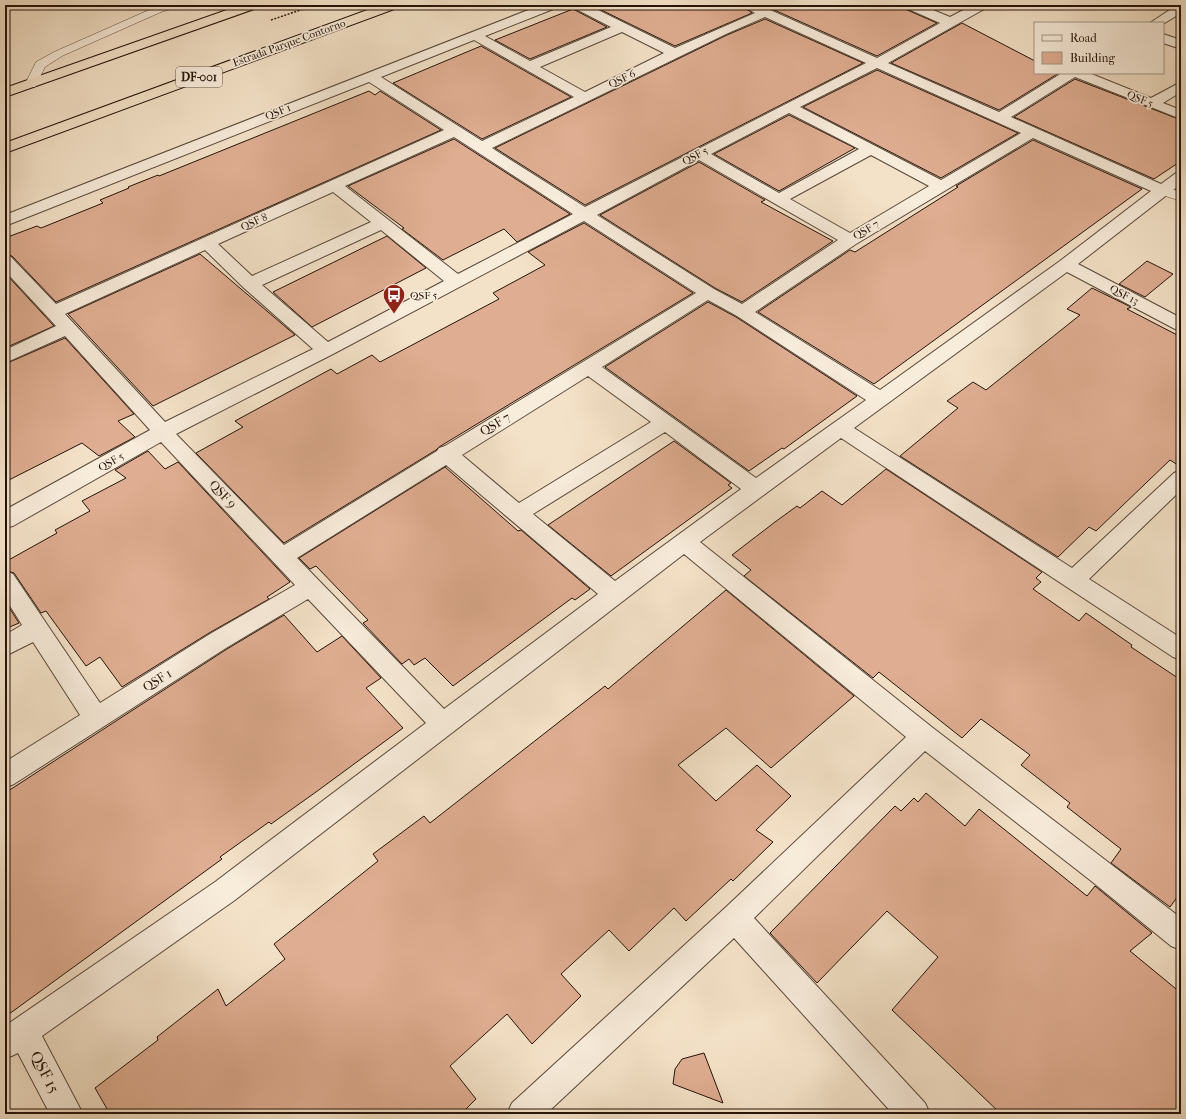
<svg xmlns="http://www.w3.org/2000/svg" width="1186" height="1119" font-family="'IM FELL French Canon',serif">
<style>
.building{fill:#dfad91;stroke:#24130a}
.lines{fill:none;stroke-linecap:round;stroke-linejoin:round}
.lane-casing{stroke:#58473a;stroke-width:1}
.street-casing{stroke:#58473a;stroke-width:2}
.highway-casing{stroke:#24130a;stroke-width:2}
.path{stroke:#24130a;stroke-width:1.5;stroke-dasharray:2 1.5;stroke-linecap:butt}
.lane{fill:#f8ecdb;fill-rule:evenodd}
.street{fill:#f8ecdb;fill-rule:evenodd}
.highway{fill:#f4e2c8;fill-rule:evenodd}
.labels{text-anchor:middle;dominant-baseline:central;stroke-width:3.5;stroke-linejoin:round;paint-order:stroke}
.far-street-label{font-size:11px;fill:#24130a;stroke:#f8ecdb}
.far-poi-label{font-size:11px;fill:#24130a;stroke:#f8ecdb;text-anchor:start}
.shield{fill:#f8ecdb;stroke:#645449;stroke-width:1}
.shield-label{font-size:12px;font-weight:bold;fill:#24130a}
.street-label{font-size:13px;fill:#24130a;stroke:#f8ecdb}
.near-street-label{font-size:16px;fill:#24130a;stroke:#f8ecdb}
</style>
<rect width="100%" height="100%" fill="#f4e2c8"/>
<filter id="stains"><feTurbulence type="fractalNoise" baseFrequency=".005" numOctaves="4"/><feColorMatrix values="0 0 0 0 .2 0 0 0 0 .09 0 0 0 0 .02 0 0 0 .5 -.17"/></filter>
<radialGradient id="worn" r=".72"><stop offset=".6" stop-color="#630" stop-opacity="0"/><stop offset="1" stop-color="#630" stop-opacity=".3"/></radialGradient>
<path class="building" d="M591,5H741L752,13L675,46Z
M763,5H903L905,9L937,23L877,56Z
M573,9L607,27L530,59L495,40Z
M765,19L863,63L585,205L495,148L727,35Z
M962,23L1035,61V73H1059L999,110L891,63Z
M481,46L571,97L482,139L393,83Z
M877,70L1018,133L941,178L803,107Z
M1075,79L1181,120V161L1154,179L1014,117Z
M369,91L375,95L380,91L441,130L56,302L12,256L5,255V238L37,226L41,228L103,203L100,200L129,188L128,187L158,175L159,176Z
M789,115L855,148L779,191L714,154Z
M454,139L570,214L517,242L504,229L443,260L402,229L404,228L348,186Z
M1033,140L1142,189L874,384L758,312L850,250L855,252L958,187L956,186Z
M699,162L765,200L761,202L833,241L742,302L715,288L600,215Z
M584,223L693,293L439,447L436,450L284,543L196,453L243,427L235,421L331,369L337,374L372,355L380,362L499,299L493,293L545,265L528,252Z
M387,236L426,268L312,327L273,292Z
M200,254L295,335L153,406L68,314Z
M1147,261L1173,274L1145,297L1119,284Z
M5,273L54,326L5,348Z
M1092,288L1131,307L1127,309L1181,337V467L1170,460L1096,531L1089,527L1058,557L900,456L958,408L947,401L973,382L986,390L1080,315L1067,309Z
M708,302L736,317L857,396L784,449L782,448L749,471L605,367Z
M65,338L134,414L118,421L135,437L99,456L82,443L5,482V364Z
M674,441L731,483L728,485L732,488L611,576L548,525Z
M148,451L165,469L178,462L290,582L267,597L269,599L209,633L122,687L100,657L86,666L46,611L41,613L14,573L5,570V562L57,533L55,530L90,511L82,501L126,478L115,470Z
M445,467L518,531L521,530L590,589L575,600L572,598L453,686L425,658L414,665L409,659L402,664L363,623L368,620L316,566L310,569L299,558Z
M886,469L1042,572L1036,578L1041,582L1033,589L1079,621L1086,613L1132,645L1131,647L1181,680V892L1170,907L1111,863L1121,849L1067,807L1070,803L1021,765L1030,755L981,719L962,738L879,672L873,678L744,576L751,570L732,555L775,522L797,506L800,508L822,491L842,505Z
M726,590L854,696L771,768L726,728L678,765L716,801L757,765L791,796L756,830L773,842L733,881L731,879L686,921L674,908L629,951L609,930L561,974L581,996L532,1044L507,1014L450,1066L476,1099L461,1114H110L95,1088L158,1040L157,1037L218,989L226,1006L285,959L274,944L378,861L373,854L424,816L430,823L605,686L608,689Z
M5,601L19,623L5,629Z
M284,615L317,652L342,636L381,678L366,688L403,728L316,792L271,824L269,822L220,857L222,859L5,1017V793L227,649Z
M926,793L965,826L979,809L1087,896L1095,886L1152,933L1130,951L1181,993V1114H1001L892,1010L938,957L887,911L817,983L770,933L895,806L901,811L914,798L918,802Z
M704,1053L723,1103L673,1084L675,1069L682,1059Z"/>
<g class="lines">
<g class="lane-casing">
<path id="lane" d="M144,5H179L178,7L161,12L62,56L45,67L35,87H27L25,84L36,62L54,52L149,10Z
M222,5H236L244,10L238,13Z
M1161,186L1181,192V201L1156,193L1154,190L1156,187Z"/>
</g>
<g class="street-casing">
<path id="street" d="M541,5H558L556,8L485,36L530,61L611,27L574,8L572,5H588L675,48L755,13L742,5H759L877,58L940,23L906,8L904,5H921L950,17L973,5H988L986,8L888,63L999,112L1062,73H1089L1151,98L1181,82V92L1163,103L1181,110V119L1075,77L1011,117L1161,184L1176,173L1181,171V184L1078,264L1181,318V331L1175,329L1067,272L854,428L1072,568L1174,473L1181,470V490L1089,579L1181,638V660L1173,657L841,438L700,542L933,728L1181,918V950L1171,946L1090,880L925,751L754,918L925,1103L930,1114H893L734,938L546,1114H507L512,1103L725,908L906,737L684,554L235,900L42,1036L83,1114H50L18,1053L5,1059V1026L215,882L426,723L308,599L226,648L14,784L5,788V762L80,715L33,642L5,656V635L22,625L5,598V571L13,574L100,703L210,634L295,585L161,442L13,526L5,528V510L150,430L65,336L5,363V350L56,326L5,271V256L11,257L56,304L444,130L369,82L5,226V215ZM765,17L866,63L585,207L492,148L726,34ZM622,32L664,53L585,92L540,67ZM474,40L574,97L482,141L381,77ZM877,68L1021,133L941,180L800,107ZM789,113L859,149L779,193L711,154ZM454,137L573,214L458,274L345,186ZM1033,138L1151,191L1060,261L880,390L755,312L856,244ZM871,155L929,186L850,233L790,199ZM699,160L838,240L742,304L714,289L597,215ZM333,192L371,222L252,276L218,244ZM584,221L696,293L445,446L439,448L437,451L284,545L176,434L333,354ZM381,230L444,281L328,342L262,285ZM205,250L244,288L313,349L165,422L65,314ZM708,300L737,316L866,400L756,478L602,367ZM588,376L651,422L519,503L462,455ZM665,432L741,489L615,581L533,514ZM446,465L598,594L444,709L297,558Z
M1177,5H1181V13L1163,24L1150,23Z
M1163,34L1181,40V49L1163,43Z"/>
</g>
<g class="highway-casing">
<path id="highway" d="M241,5H259L257,8L5,97V88Z
M381,5H399L397,8L5,153V143Z"/>
</g>
<path class="path" d="M271,20L315,5"/>
<use href="#lane" class="lane"/>
<use href="#street" class="street"/>
<use href="#highway" class="highway"/>
</g>
<defs>
<g id="bus-pin" transform="scale(1.15)"><path d="M0 17L-7.5 6A9.5 9.5 0 1 1 7.5 6Z" fill="#8f2418" stroke="#f8ecdb"/><path d="M-5-6H5V4H4V6H2V4H-2V6H-4V4H-5ZM-3.5-4V0h7V-4ZM-3.5 1.2v1.5H-2V1.2ZM2 1.2v1.5H3.5V1.2Z" fill="#fff"/></g>
</defs>
<g fill-rule="evenodd">
<use href="#bus-pin" x="394" y="295"/>
</g>
<g class="labels">
<g class="far-street-label">
<text transform="translate(289 43) rotate(-20)">Estrada Parque Contorno</text>
<text transform="translate(622 79) rotate(-26)">QSF 6</text>
<text transform="translate(1140 99) rotate(22)">QSF 5</text>
<text transform="translate(278 112) rotate(-22)">QSF 1</text>
<text transform="translate(695 156) rotate(-28)">QSF 5</text>
<text transform="translate(254 222) rotate(-24)">QSF 8</text>
<text transform="translate(866 230) rotate(-30)">QSF 7</text>
<text transform="translate(1124 295) rotate(27)">QSF 13</text>
<text transform="translate(111 462) rotate(-30)">QSF 5</text>
</g>
<g class="far-poi-label">
<text x="410" y="295">QSF 5</text>
</g>
<rect class="shield" x="176" y="67" width="46" height="20" rx="3"/>
<g class="shield-label">
<text x="199" y="77">DF-001</text>
</g>
<g class="street-label">
<text transform="translate(495 424) rotate(-31)">QSF 7</text>
<text transform="translate(223 494) rotate(46)">QSF 9</text>
<text transform="translate(157 680) rotate(-32)">QSF 1</text>
</g>
<g class="near-street-label">
<text transform="translate(45 1072) rotate(62)">QSF 15</text>
</g>
</g>
<rect width="1186" height="1119" fill="none" stroke="#f4e2c8" stroke-width="20"/>
<rect x="6" y="6" width="1174" height="1107" fill="none" stroke="#24130a" stroke-width="2"/>
<rect x="10" y="10" width="1166" height="1099" fill="none" stroke="#24130a"/>
<rect x="1034" y="22" width="130" height="52" fill="#f8ecdb" stroke="#a39587"/>
<rect x="1042" y="35" width="20" height="6" fill="#f8ecdb" stroke="#a39587"/>
<text x="1070" y="42" font-size="12" fill="#24130a">Road</text>
<rect x="1042" y="52" width="20" height="12" fill="#dfad91" stroke="#a39587"/>
<text x="1070" y="62" font-size="12" fill="#24130a">Building</text>
<rect width="100%" height="100%" filter="url(#stains)"/>
<rect width="100%" height="100%" fill="url(#worn)"/>
</svg>
